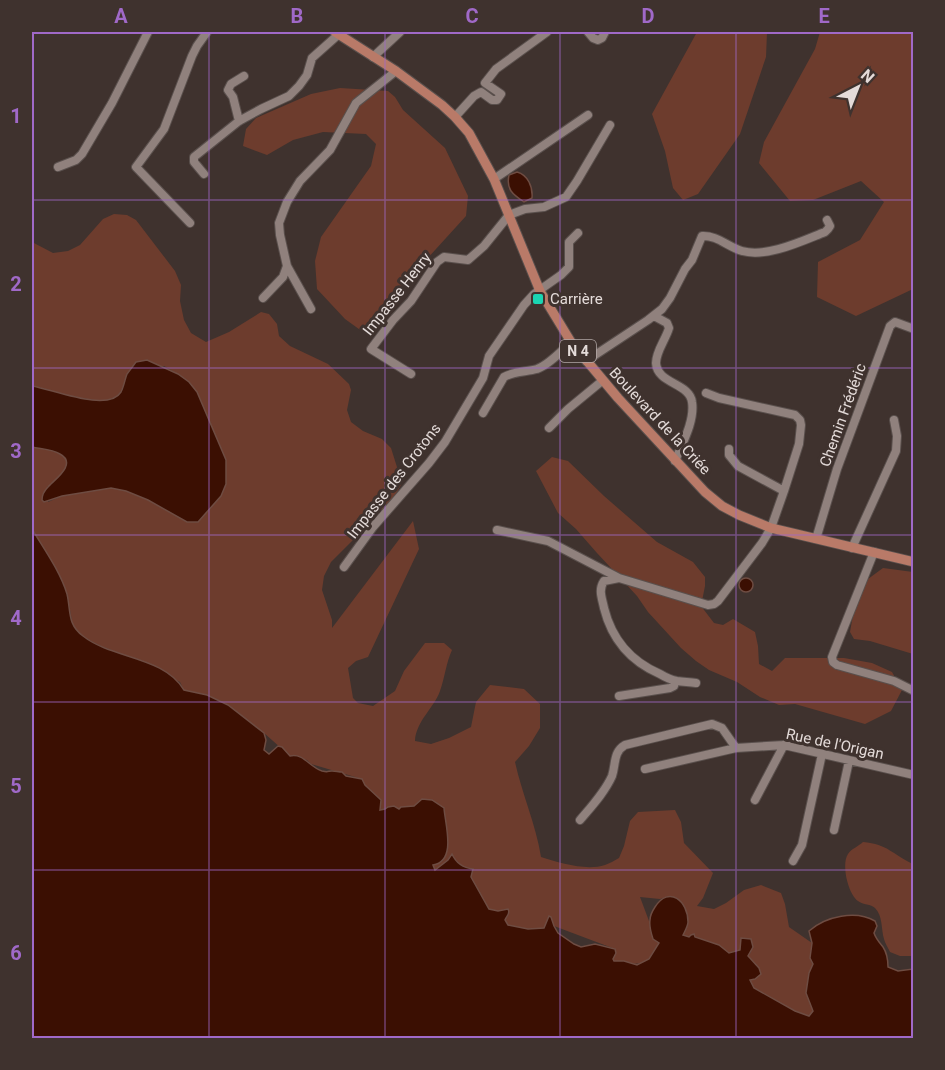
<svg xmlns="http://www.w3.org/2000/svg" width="945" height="1070" font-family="Roboto,sans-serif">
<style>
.green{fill:#6d3c2d}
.water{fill:#3b0f02;stroke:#6e4c42;stroke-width:1.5}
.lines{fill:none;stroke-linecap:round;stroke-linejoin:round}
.minor-casing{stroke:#5a504d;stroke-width:10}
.major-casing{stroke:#5a504d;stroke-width:11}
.minor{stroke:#90817d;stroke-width:8}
.major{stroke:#b97a68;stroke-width:9}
.grid{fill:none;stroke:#a069c8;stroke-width:1.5;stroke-opacity:0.55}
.poi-dot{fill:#1ad5b2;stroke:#3f322e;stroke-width:2}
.labels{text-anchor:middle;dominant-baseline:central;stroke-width:6;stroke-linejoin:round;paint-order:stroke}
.shield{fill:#3f322e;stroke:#b2a8a6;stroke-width:1.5}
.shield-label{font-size:14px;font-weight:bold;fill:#e4dbd9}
.street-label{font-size:15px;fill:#e4dbd9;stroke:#3f322e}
.poi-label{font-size:15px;fill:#e4dbd9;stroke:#3f322e;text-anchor:start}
.neatline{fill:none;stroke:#a069c8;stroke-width:2}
.grid-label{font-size:20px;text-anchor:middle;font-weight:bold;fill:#a069c8}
</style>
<rect width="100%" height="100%" fill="#3f322e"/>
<path class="green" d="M697,32H767L766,57L740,134L698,194L683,200L673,188L665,151L652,114Z
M820,32H913V289L856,316L817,297L818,262L860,240L884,202L861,181L813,200L790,201L759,163L764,142L815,49Z
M340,88L388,91L395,97L403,110L445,148L468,196L466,216L416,271L397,302L373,329L363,332L345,319L317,289L315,261L321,237L371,166L376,144L366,134L323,132L293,140L267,155L243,146L246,129L256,118L311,94Z
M114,214L127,215L136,220L175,271L181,285L180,301L184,320L191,333L206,342L229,332L261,312L269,314L277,324L279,336L290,346L328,364L349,384L351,390L347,410L351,422L363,431L382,439L391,448L402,483L397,492L386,507L331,562L324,576L322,590L332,620V628L413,521L419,549L368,657L356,661L348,668L353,698L358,703L373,706L395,691L404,671L425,643H444L452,650C446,663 445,677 440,691C434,708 416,721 415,741L431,744L449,738L471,727L476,702L490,685L524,689L540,704V728L529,746L515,762C522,794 536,825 541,857C560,863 586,871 605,865C610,863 614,861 619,858L624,846L630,821L638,812L675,810L681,822L684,843L713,873L703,898L697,906L714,909L726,903L744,890L761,885L781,893L785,904L789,927L812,943L810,958L813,966L807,984L810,1004L814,1011L809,1016L795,1011L754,988L750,980L755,979L760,974L759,968L748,956L751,952L740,944V950L729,953C714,941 702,940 683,935L668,897L660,899L640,897L649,921L653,939L660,943C646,968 640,965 614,961L613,959L616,953L615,949L554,926L551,917H549L544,928L528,929L508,925L505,921L507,909L498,911L489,909L471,877L473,869L463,868L450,856L448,860L435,871L433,865L443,861C452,840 445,829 444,808L432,800L422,799L414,806L399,810L394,806L388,807L382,810H380L381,800L365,785L362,779L311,764L307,760L290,756L264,733L207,695L184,690L180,682L129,657L101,646L83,637L73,626L67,594L58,573L32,529V447C40,449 52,449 60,454C77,463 56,481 47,487L48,502L62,496L111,488L126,491L148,500L187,522H198L221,496L189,382L178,374L164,366L127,374C124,382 123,393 114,398C100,407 50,389 32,386V242L53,253L68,251L80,245L103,219Z
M552,457L568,461L604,496L657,542L693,562L705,577V586L701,606L714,623L723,625L733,619L755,632L758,646L759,664L772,671L785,658H844L872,663L892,672L902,690L891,711L865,724L795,704L779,705L760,697L737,682L709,670L696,661L681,648L648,612L637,596L597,553L576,529L558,513L536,471Z
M883,568L913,572V654L870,641L854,639L850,632L853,615L868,579Z
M863,842C888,844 893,855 913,864V956H900L890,952C888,948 885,943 884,939C881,929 883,916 875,908C871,904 863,905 858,901C848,894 841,864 848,854C851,849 859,846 863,842Z"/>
<path class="water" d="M517,172C528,175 533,187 532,198L524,202C512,194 506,189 509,175Z
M147,360L178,374L189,382L197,392L226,460V484L221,496L198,522H187L148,500L126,491L111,488L62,496L44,502L42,500C42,495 44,491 48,487C54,480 78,464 60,454C52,449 40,449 32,447V386C52,389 108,413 121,392C124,386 125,379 127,374C130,370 133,366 136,362Z
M32,529C44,549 60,571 67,594C71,611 67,624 83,636C112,659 164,656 184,690L207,695L228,705L264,733L266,740L264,750L269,754L278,746L282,747L290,756C304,753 309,767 322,771C330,773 324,771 332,771C335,771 339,772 342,772L346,776L362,779L365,785L381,800L380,810L385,809L388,807L394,806L399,809L401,807L414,806L422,799L432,800L444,808C445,824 457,861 433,865L435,870L448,860L452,854C456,863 464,868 473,869L471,877L489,909L498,911L508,909C511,914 506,916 505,920L508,925L528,929L544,928L549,916L551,917L554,926L558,933L574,944L581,947L595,944L615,949L616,953L613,959L614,961H624L637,965L649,959L659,943L653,939C651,933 649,926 650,920C650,915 653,910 655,907C669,885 688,901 688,922C688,926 685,931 683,935L689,937L691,935L694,934L695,937L719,945L729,953L740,950L741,938L751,939L753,947L748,956L759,968L761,974L755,979L750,980L754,988L795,1011L809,1016L813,1011L806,993L809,973L813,964L810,958L812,943L809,931C826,916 856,910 875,921L877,926L874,933C876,939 879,942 883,947C887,953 888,960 888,967L898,971L913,969V1038H32Z
M739 585a7 7 0 1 1 14 0a7 7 0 1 1-14 0Z"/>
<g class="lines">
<g class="minor-casing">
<path id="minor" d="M588,32L593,38L598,40L602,38L605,32
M373,57L400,32
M455,117L474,96L481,92L492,100H497L501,94L485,83L496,69L547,32
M239,121L233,97L228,90L231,84L244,76
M58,167L76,160L82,154L112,103L148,32
M204,174L194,162V157L239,121L261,109L289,96L299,86L307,75L312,58L339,34
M494,179L588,115
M190,223L136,167L164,129L192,56L197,46L207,32
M287,266L311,309
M263,298L283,277L287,266L280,235L279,223L287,202L300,181L330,150L356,103L396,71
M654,316L667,323L669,328C666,339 656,351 656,363C657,384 690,383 692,402C695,421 682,444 675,461
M586,361L648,320L662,309L670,298L685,269L692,260L702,236C717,235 728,247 742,251C767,258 802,241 825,232L828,229L830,226L827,220
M411,374L371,349L393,320L411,301L437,262L444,257L468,260L484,246L509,215L525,209L544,207L566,197L577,181L610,125
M483,413L504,377C514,371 526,372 537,369C550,364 561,351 571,342
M549,428L568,409L602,381
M729,449V455L738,466L784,491
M497,530L548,541L619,578
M816,539L837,469L890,326L895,322L914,329
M852,548L896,451L897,436L894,420
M874,552L832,657L833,662L837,665L894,681L914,691
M344,567L373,527L429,463L445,442L483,378L489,356L524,305L534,294L561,275L569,267V242L578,233
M696,683C690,682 684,682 677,681C671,680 665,677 660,674C630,661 612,640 604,608C602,598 598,590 604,581L619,578L708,605L714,604L718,601L762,543L771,528L784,491L799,444L801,425L800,420L795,415L719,398L706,393
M619,696L670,688L674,686L675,681
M645,769L736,748L784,745L914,775
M755,800L784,745
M580,820C591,807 605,792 612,776C616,764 613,752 625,745L712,724L722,728L736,748
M834,830L849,761
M793,861L802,845L822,754"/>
</g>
<g class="major-casing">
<path id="major" d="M335,32L396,71L442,105L455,117L469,133L494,179L540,291L571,342L618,398L705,492L722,506L739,515L771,528L914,562"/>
</g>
<use href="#minor" class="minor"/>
<use href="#major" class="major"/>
</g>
<path class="grid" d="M209,32V1038M385,32V1038M560,32V1038M736,32V1038M32,200H914M32,368H914M32,535H914M32,702H914M32,870H914"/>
<rect class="poi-dot" x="532" y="293" width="12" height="12" rx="3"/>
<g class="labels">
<rect class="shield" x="560" y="340" width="36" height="22" rx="4.5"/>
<g class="shield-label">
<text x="578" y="351">N 4</text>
</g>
<g class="street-label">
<text transform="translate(397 294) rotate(-52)">Impasse Henry</text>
<text transform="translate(843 415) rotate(-70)">Chemin Frédéric</text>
<text transform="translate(660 421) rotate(47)">Boulevard de la Criée</text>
<text transform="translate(394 481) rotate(-52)">Impasse des Crotons</text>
<text transform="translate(835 744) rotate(12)">Rue de l'Origan</text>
</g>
<g class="poi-label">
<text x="550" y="299">Carrière</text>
</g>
</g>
<rect width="945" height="1070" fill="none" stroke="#3f322e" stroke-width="66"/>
<g transform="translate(858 87) rotate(42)" stroke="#3f322e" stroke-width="4.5" paint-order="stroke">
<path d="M0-4.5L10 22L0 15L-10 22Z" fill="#e4dbd9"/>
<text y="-9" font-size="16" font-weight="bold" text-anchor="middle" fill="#e4dbd9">N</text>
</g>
<rect x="33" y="33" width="879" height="1004" class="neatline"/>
<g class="grid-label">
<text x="121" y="23">A</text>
<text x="297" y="23">B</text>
<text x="472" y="23">C</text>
<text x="648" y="23">D</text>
<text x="824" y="23">E</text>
<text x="16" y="123">1</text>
<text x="16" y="291">2</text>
<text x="16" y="458">3</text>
<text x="16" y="625">4</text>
<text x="16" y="793">5</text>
<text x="16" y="960">6</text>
</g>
</svg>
